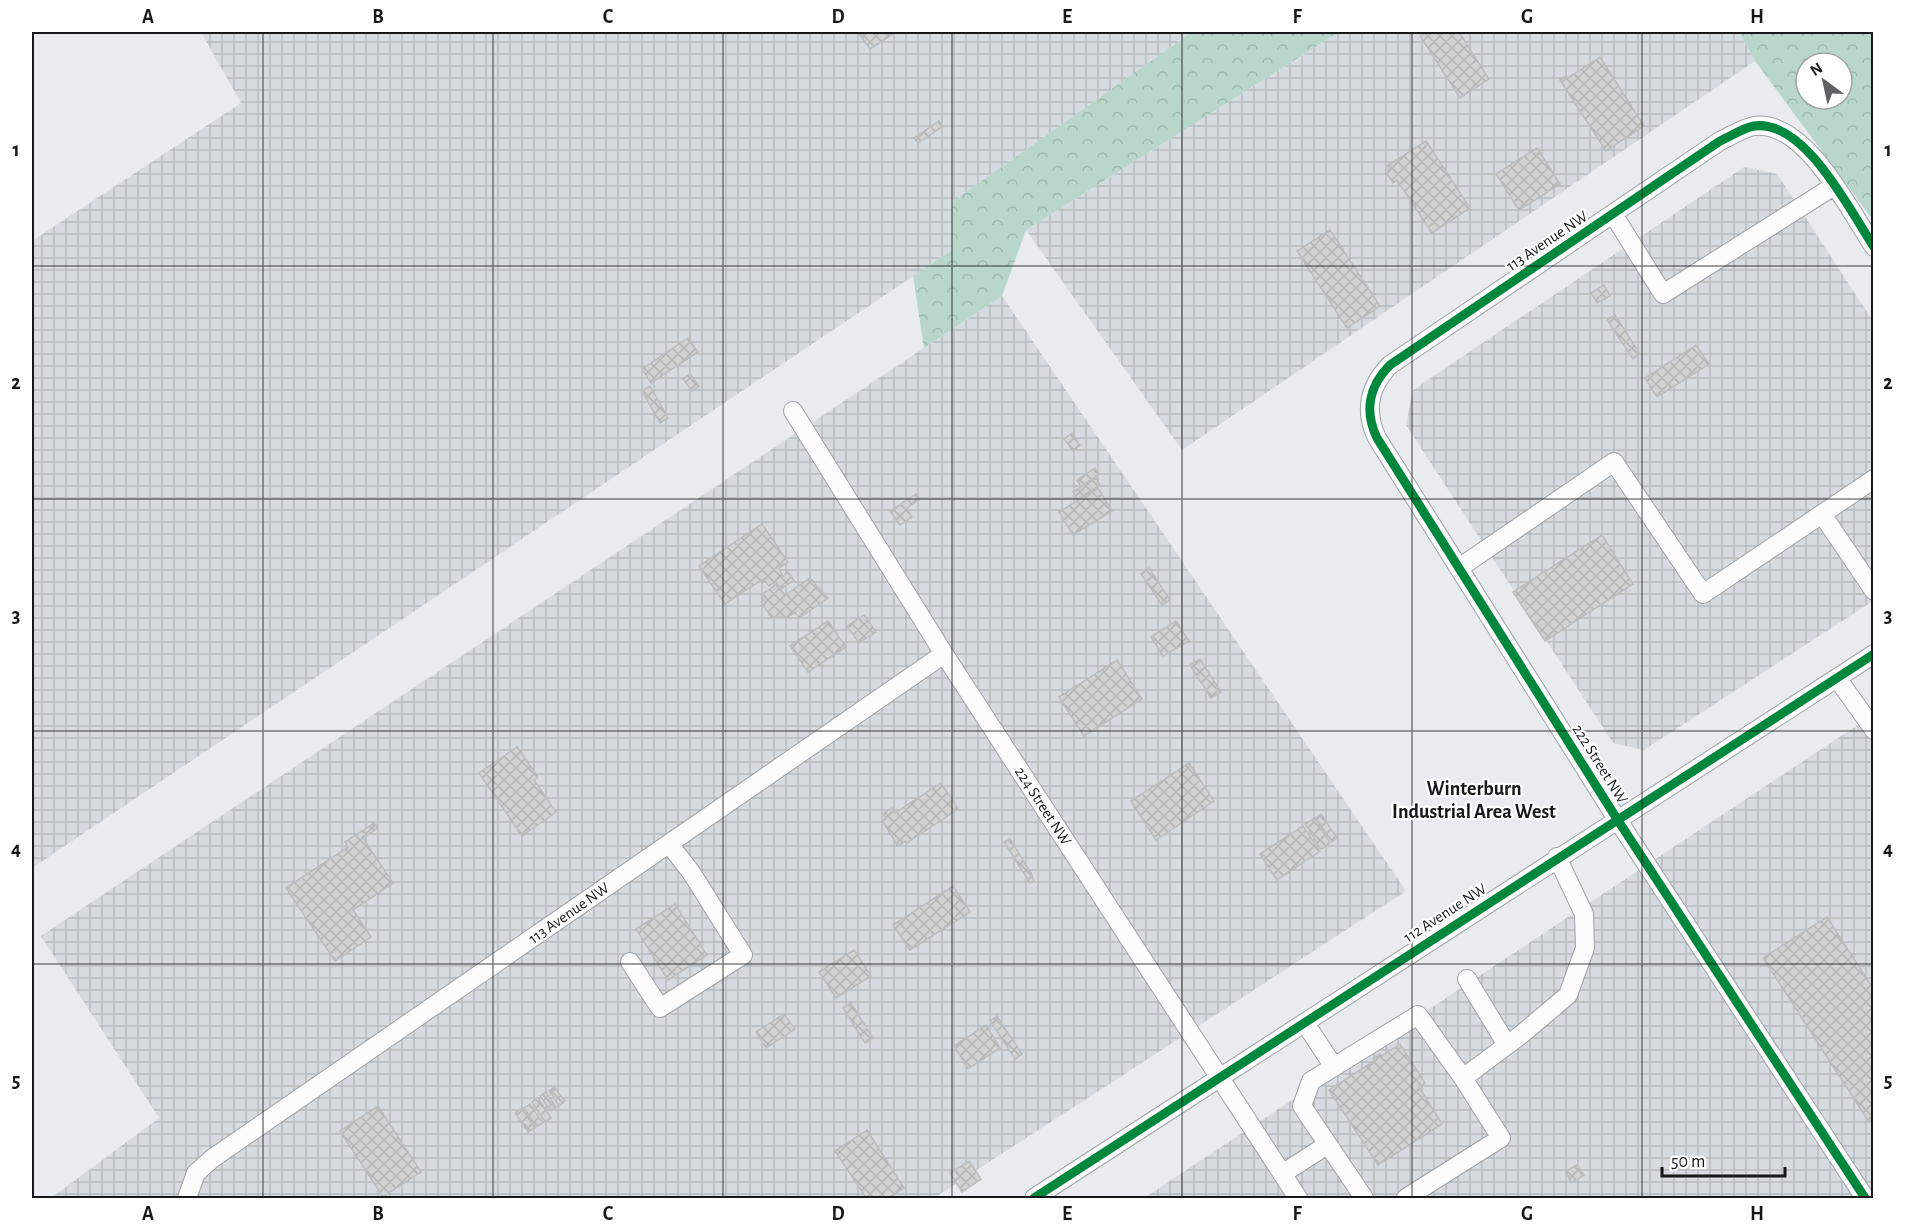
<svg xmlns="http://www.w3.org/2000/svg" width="1905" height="1230" font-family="'Alegreya Sans',sans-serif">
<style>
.industrial{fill:url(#industrial-grid)}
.forest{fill:url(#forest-crowns);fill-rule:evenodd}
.building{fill:url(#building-cross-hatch);stroke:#bcbcbd;stroke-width:1.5}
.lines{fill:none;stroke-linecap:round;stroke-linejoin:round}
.minor-casing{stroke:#9fa1a3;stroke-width:20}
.minor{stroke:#fcfcfc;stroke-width:18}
.cycleway-casing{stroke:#fff;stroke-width:13}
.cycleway{stroke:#00873e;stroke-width:9}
.grid{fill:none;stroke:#151718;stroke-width:1.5;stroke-opacity:0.55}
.labels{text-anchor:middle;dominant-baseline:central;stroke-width:4.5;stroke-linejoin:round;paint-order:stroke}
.street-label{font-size:16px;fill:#151718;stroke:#fff}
.quarter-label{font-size:20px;font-weight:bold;fill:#151718;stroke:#fff}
.neatline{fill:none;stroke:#151718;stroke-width:2}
.grid-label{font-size:20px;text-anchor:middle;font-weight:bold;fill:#151718}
</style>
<defs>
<pattern id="industrial-grid" width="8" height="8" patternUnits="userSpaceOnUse" patternTransform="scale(1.5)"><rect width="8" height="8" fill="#d5dbe0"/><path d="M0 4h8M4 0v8" fill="none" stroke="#b6bbbf"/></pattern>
<pattern id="forest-crowns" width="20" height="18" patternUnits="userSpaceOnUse" patternTransform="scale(1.5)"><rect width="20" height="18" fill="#b8d7ca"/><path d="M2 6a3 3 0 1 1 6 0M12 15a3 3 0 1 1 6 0" fill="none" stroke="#9db8ad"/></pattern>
<pattern id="building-cross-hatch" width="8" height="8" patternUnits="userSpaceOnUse" patternTransform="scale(1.5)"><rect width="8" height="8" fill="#d2d2d3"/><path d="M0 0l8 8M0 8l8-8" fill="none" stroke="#b3b4b4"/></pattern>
</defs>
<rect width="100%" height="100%" fill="#e9ebee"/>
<path class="industrial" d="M201,32H1192L952,202V250L32,868V241L241,103Z
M1339,32H1739L1755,61L1182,450L1026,230Z
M1744,167L1777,174L1873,321V601L1644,750L1613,743L1406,425L1413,390Z
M1002,296L1406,891L934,1198H51L159,1118L41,936Z
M1873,715V1198H1144Z"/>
<path class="forest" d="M1192,32H1339L1026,230L1002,296L924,348L913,276L952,250V202Z
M1739,32H1873V220L1755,61ZM1806,63H1842V99H1806Z"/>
<path class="building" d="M858,32H896L870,49Z
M1427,32H1459L1489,79L1460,98L1420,36Z
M1600,57L1644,126L1606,151L1560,80L1566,76L1568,78Z
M939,121L943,126L918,143L914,138Z
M1426,141L1470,208L1432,233L1397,180L1393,183L1385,171L1389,168L1387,166Z
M1537,148L1560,184L1519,210L1496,174Z
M1330,230L1380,306L1347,328L1297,251Z
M1604,285L1610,296L1597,303L1591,293Z
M1615,315L1640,354L1633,359L1607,320Z
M688,338L698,352L651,383L642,369Z
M1696,345L1709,364L1657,397L1645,378Z
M690,374L699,386L692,391L683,379Z
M650,386L668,418L660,423L642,391Z
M1072,433L1080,445L1073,451L1064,439Z
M1095,468L1099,474L1081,487L1077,480Z
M1096,478L1100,485L1078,499L1073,492Z
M1098,488L1112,511L1073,535L1059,512Z
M916,494L920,499L907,508L912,517L900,525L890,511Z
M762,524L788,562L779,568L783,576L788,572L794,580L781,589L775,581L769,586L763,579L725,604L699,566Z
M1602,535L1633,584L1545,641L1513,592Z
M1149,568L1170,600L1162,605L1141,574Z
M810,578L828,598L799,618L795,612L788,617H771L761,602L764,600L761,595L776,585L785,595Z
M864,615L876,632L859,643L847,626Z
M828,621L846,647L808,672L790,646Z
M1176,621L1189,641L1163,656L1151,637Z
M1200,659L1221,692L1211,698L1190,665Z
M1117,660L1142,699L1084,736L1059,697Z
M517,747L538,777L534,780L556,812L522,836L479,773Z
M1189,763L1214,801L1156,840L1131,801Z
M941,783L958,809L907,843L906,841L898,846L882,821L886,818L883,814L892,808L895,813Z
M1321,814L1337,838L1332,842L1316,818Z
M1315,818L1330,843L1321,849L1305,824Z
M374,823L378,828L363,838L393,883L353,910L371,937L335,961L286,888L348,847L345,842Z
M1303,826L1320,851L1277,880L1260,854Z
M1010,839L1031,873L1034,881L1030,883L1004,842Z
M953,886L970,912L910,950L893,925Z
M675,904L707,955L668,980L636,929Z
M1827,917L1874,990V1119L1869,1122L1763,958Z
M854,950L871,976L836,998L819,972Z
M851,1003L873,1038L865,1043L843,1008Z
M784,1014L795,1029L766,1048L756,1032Z
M997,1016L1022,1054L1015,1059L990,1021Z
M986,1025L1000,1048L968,1069L954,1046Z
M1400,1044L1425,1083L1419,1087L1442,1124L1378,1165L1329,1090L1374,1061L1373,1059L1380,1054L1382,1056Z
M554,1087L565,1101L559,1106L549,1091Z
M546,1092L556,1107L551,1111L540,1096Z
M538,1098L551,1118L545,1122L532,1102Z
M530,1104L543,1123L536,1127L524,1108Z
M378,1106L421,1172L383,1197L340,1131Z
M522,1108L535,1128L528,1132L515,1113Z
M867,1130L904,1188L888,1198H866L835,1151Z
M969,1161L981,1179L962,1192L950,1173Z
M1577,1165L1584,1175L1571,1183L1566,1171Z"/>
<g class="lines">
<g class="minor-casing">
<path id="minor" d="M1613,214L1663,294L1834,186
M793,411L944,654L1298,1198
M1822,514L1874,591
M1459,568L1614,462L1703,594L1874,479
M1837,678L1874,730
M630,962L660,1008L743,955L691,872L669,844
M1467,979L1507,1045
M1305,1023L1334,1067
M1463,1078L1522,1034L1568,995L1585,948L1584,914L1557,857
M1282,1174L1327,1145
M187,1198L196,1173L213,1158L944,654
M1034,1198L1874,654
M1364,1198L1302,1106L1311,1081L1418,1015L1463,1078L1501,1138L1406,1198
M1865,1198L1617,819L1377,438C1364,411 1369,386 1390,365L1720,141C1731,136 1743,128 1754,126C1805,119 1850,211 1874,247"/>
</g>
<use href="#minor" class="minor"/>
<g class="cycleway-casing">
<path id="cycleway" d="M1034,1198L1874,654
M1865,1198L1617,819L1377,438C1364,411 1369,386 1390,365L1720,141C1731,136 1743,128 1754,126C1805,119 1850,211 1874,247"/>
</g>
<use href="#cycleway" class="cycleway"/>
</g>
<path class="grid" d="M263,32V1198M493,32V1198M723,32V1198M952,32V1198M1182,32V1198M1412,32V1198M1642,32V1198M32,266H1874M32,499H1874M32,731H1874M32,964H1874"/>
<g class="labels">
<g class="street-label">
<text transform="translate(1547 241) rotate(-34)">113 Avenue NW</text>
<text transform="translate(1600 764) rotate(58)">222 Street NW</text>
<text transform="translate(1043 806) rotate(57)">224 Street NW</text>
<text transform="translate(569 913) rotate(-35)">113 Avenue NW</text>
<text transform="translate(1445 913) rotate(-33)">112 Avenue NW</text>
</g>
<g class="quarter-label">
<text x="1474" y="789">Winterburn<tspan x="1474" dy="23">Industrial Area West</tspan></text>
</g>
</g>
<rect width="1905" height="1230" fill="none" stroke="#ffffff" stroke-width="66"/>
<g transform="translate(1824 81) rotate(327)"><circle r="28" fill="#ffffff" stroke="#a1a2a3" stroke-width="1.5"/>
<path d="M0-4.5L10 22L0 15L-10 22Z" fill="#5f6163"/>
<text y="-9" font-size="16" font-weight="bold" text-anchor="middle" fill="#151718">N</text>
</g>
<path d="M1662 1167v9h123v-9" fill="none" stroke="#151718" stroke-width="3"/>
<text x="1671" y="1167" font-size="18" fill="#151718" stroke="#ffffff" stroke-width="4.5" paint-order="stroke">50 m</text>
<rect x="33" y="33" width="1839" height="1164" class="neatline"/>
<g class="grid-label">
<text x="148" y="23">A</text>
<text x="378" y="23">B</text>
<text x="608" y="23">C</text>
<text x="838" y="23">D</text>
<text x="1067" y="23">E</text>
<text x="1297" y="23">F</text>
<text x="1527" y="23">G</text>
<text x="1757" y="23">H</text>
<text x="16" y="156">1</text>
<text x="1888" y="156">1</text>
<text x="16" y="389">2</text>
<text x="1888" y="389">2</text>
<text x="16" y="622">3</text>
<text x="1888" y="622">3</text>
<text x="16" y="855">4</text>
<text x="1888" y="855">4</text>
<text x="16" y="1087">5</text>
<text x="1888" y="1087">5</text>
<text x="148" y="1220">A</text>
<text x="378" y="1220">B</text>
<text x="608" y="1220">C</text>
<text x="838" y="1220">D</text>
<text x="1067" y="1220">E</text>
<text x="1297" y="1220">F</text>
<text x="1527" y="1220">G</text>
<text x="1757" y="1220">H</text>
</g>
</svg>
